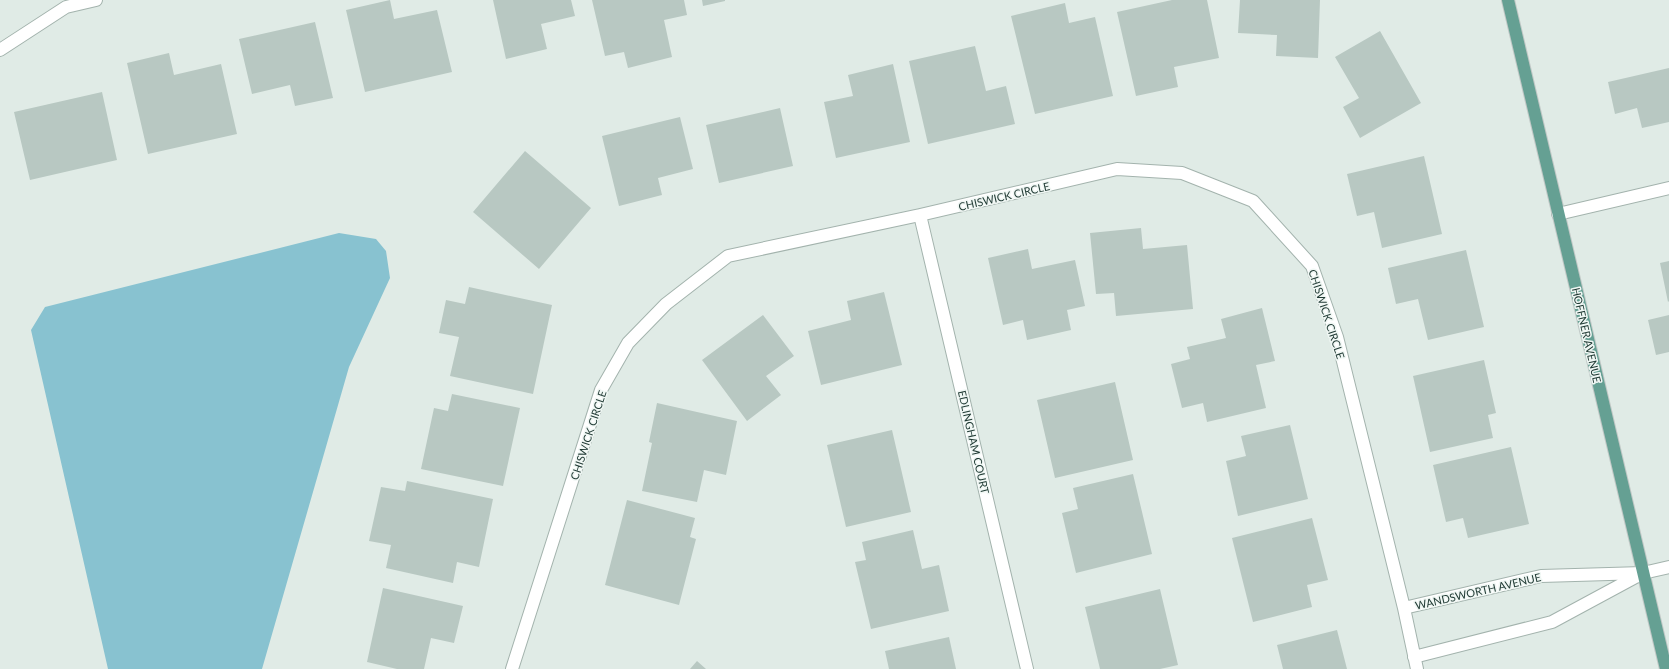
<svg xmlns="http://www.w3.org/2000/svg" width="1669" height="669" font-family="Lato,sans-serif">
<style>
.water{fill:#88c2d0}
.building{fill:#b8c8c2}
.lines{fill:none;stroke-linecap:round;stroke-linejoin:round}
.minor-casing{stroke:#a3b3ad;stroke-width:14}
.major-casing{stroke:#c1c8c6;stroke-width:14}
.minor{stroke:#fff;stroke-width:12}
.major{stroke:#65a093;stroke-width:12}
.labels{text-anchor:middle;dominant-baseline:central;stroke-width:3;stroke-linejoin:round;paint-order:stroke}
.street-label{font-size:11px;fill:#213b35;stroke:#f0f7f4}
</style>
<rect width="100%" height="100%" fill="#e0ebe6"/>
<path class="water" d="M339,233L376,239L386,251L390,278L349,367L262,669H108L31,330L45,307Z"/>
<path class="building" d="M390,0L394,19L437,10L452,72L365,92L346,10Z
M493,0H571L575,16L541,24L547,49L506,59Z
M592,0H684L687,15L664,20L672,57L628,68L624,52L605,56Z
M702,0H725V1L703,6Z
M1172,0H1207L1219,58L1174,67L1178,87L1136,96L1117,12Z
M1240,0H1320L1318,58L1276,56L1277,35L1238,33Z
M1065,3L1069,23L1095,17L1113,96L1035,114L1011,16Z
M315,22L333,98L295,106L290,85L252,94L239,39Z
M1380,31L1421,103L1360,138L1343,107L1359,98L1335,57Z
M975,46L986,91L1006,86L1015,124L928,144L909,61Z
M169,53L174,75L221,64L237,134L148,154L127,63Z
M893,64L910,142L836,158L824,102L853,96L848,75Z
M1669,68V122L1642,128L1637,108L1615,114L1608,82Z
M102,92L117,160L30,180L14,112Z
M780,108L793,166L719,183L706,125Z
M680,117L693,169L658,178L662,195L619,206L602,136Z
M525,151L591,208L539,269L473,212Z
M1424,156L1442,234L1382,248L1374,212L1357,216L1347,174Z
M1141,228L1143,249L1187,245L1193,309L1116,316L1114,293L1096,294L1090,233Z
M1028,249L1032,269L1075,260L1085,306L1067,310L1071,330L1027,340L1023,320L1003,325L988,258Z
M1466,250L1484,327L1428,340L1418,299L1396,304L1388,268Z
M1669,261V301L1668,302L1660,263Z
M469,287L552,305L533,394L450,376L459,337L439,333L446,300L465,304Z
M884,292L902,365L821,385L808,331L851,320L847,301Z
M1262,308L1275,361L1256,365L1266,408L1207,422L1203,403L1182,408L1171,364L1190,359L1187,347L1226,338L1221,319Z
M763,315L794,356L766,376L781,395L747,421L702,360Z
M1669,315V352L1656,355L1648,320Z
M1484,360L1496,413L1488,415L1493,438L1430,452L1413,376Z
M1115,382L1133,460L1055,478L1037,400Z
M452,394L520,408L503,486L421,469L434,408L448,411Z
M657,403L737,421L726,475L704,470L697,502L642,491L652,443L649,442Z
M1290,425L1308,499L1238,516L1226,461L1246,456L1241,436Z
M892,430L911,512L846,527L827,445Z
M1511,447L1529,524L1468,538L1463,518L1446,522L1433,465Z
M1133,474L1152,554L1076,573L1062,513L1078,509L1073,488Z
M407,481L493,499L479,567L457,562L453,583L386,568L391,545L369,541L381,487L405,491Z
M627,500L695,518L690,537L696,539L679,605L605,585Z
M1312,518L1328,580L1307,585L1312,607L1253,622L1232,538Z
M913,530L922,569L939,565L949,611L871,629L855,562L866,560L862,542Z
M383,588L463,606L454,643L431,638L424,669H397L367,662Z
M1160,589L1178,665L1160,669H1100L1085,607Z
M1337,630L1347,669H1283L1277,645Z
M949,637L956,669H889L885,651Z
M697,661L706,669H690Z"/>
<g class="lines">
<g class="minor-casing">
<path id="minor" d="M0,50L66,7L96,0
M1558,214L1669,188
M920,215L1027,669
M1404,608L1541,576L1643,573L1669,567
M1414,657L1552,622L1641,574
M512,669L601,390L628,343L666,304L728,256L920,215L1117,169L1182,173L1253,201L1312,266L1337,337L1404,608L1417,669"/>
</g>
<g class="major-casing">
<path id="major" d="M1508,0L1666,669"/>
</g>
<use href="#minor" class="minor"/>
<use href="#major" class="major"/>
</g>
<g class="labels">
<g class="street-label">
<text transform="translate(1004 196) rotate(-13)">CHISWICK CIRCLE</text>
<text transform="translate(1327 314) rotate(72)">CHISWICK CIRCLE</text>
<text transform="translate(1587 335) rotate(77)">HOFFNER AVENUE</text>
<text transform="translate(588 435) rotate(-72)">CHISWICK CIRCLE</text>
<text transform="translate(974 442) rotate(77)">EDLINGHAM COURT</text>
<text transform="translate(1478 591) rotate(-13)">WANDSWORTH AVENUE</text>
</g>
</g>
</svg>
